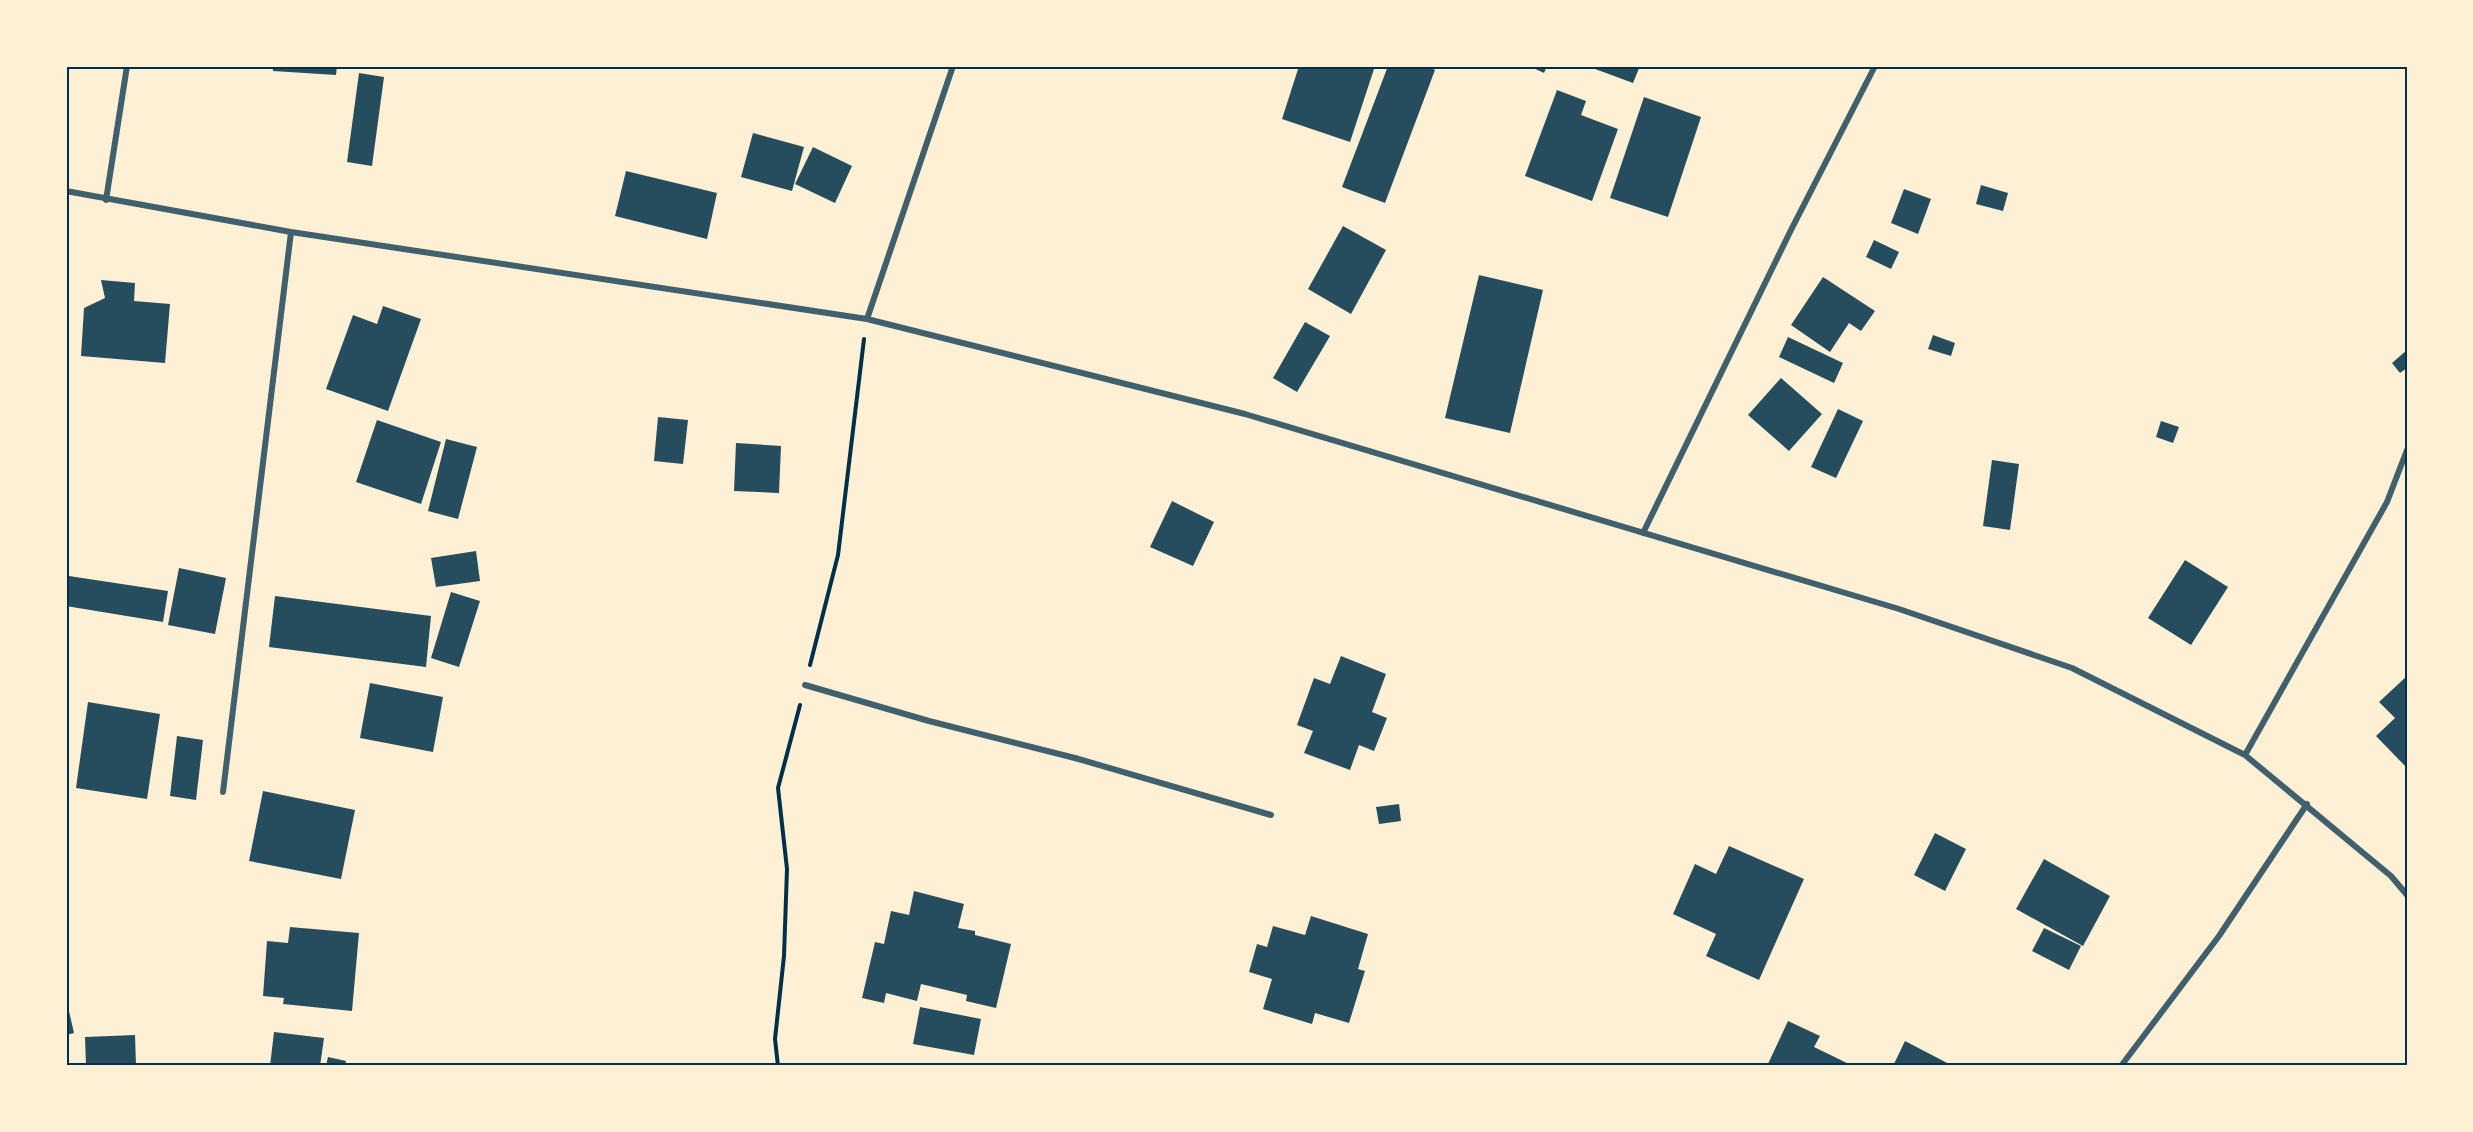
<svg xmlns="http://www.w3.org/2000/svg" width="2473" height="1132" font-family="'Noto Sans',sans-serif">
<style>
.building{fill:#264d5e}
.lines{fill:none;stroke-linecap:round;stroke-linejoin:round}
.path{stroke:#003049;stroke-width:4}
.minor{stroke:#3f606c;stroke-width:6}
.neatline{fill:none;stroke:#003049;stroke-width:2}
</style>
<rect width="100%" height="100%" fill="#fdf0d5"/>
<path class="building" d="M273,66H337L336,75L273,71Z
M1299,66H1375L1350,142L1282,119Z
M1388,66H1426L1435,70L1385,203L1342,187Z
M1529,66H1547L1544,73Z
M1587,66H1640L1633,83Z
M359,73L384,77L372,166L347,162Z
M1557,90L1586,101L1581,115L1618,129L1592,201L1525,176Z
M1644,97L1701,117L1668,217L1610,198Z
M753,133L804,147L792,191L741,177Z
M813,147L852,166L835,203L795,184Z
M626,171L717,193L707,239L615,216Z
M1981,185L2008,193L2003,211L1976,204Z
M1904,189L1931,199L1918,234L1891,223Z
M1343,226L1386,250L1351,314L1308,289Z
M1874,240L1899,252L1891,269L1866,257Z
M1479,275L1543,290L1510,433L1445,418Z
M1823,277L1875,311L1861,331L1849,323L1830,352L1791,325Z
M101,280L135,283L134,301L170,304L165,363L81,356L84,308L105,298Z
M383,306L421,319L388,411L326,389L353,315L377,324Z
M1305,322L1330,336L1297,392L1273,378Z
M1933,335L1955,343L1951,356L1928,349Z
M1788,337L1843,363L1834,383L1779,357Z
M2407,350V368L2400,373L2392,363Z
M1781,378L1822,414L1789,451L1748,415Z
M1838,409L1863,421L1836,478L1811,467Z
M658,417L688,420L683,464L654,461Z
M377,420L441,442L421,504L356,482Z
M2161,421L2179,427L2173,443L2156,437Z
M446,439L477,447L458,519L428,511Z
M736,443L781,446L779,493L734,491Z
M1992,460L2019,464L2010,530L1983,526Z
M1172,501L1214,522L1193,566L1150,547Z
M476,551L480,581L436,587L431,558Z
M2185,560L2228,587L2191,645L2148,618Z
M179,568L226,578L215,634L168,625Z
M69,576L168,591L163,622L66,606Z
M451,592L480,601L459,667L431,658Z
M275,596L431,616L426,667L269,647Z
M1341,656L1386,674L1372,712L1387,718L1374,751L1359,745L1350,770L1304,753L1313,731L1297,725L1314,678L1330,684Z
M2407,676V768L2376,736L2395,718L2379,702Z
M370,683L443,697L433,752L360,738Z
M88,702L160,714L147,799L76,788Z
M177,736L203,740L196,800L170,796Z
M263,791L355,810L341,879L249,861Z
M1399,804L1401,821L1379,824L1376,807Z
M1935,833L1966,849L1945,891L1914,875Z
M1729,846L1804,879L1759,980L1706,956L1716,934L1673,914L1695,864L1716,874Z
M2044,859L2110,896L2083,946L2016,909Z
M914,891L964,904L958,928L975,931V935L1011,944L996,1008L966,1001L967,995L921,984L917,1001L886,993L884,1003L862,998L875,942L884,944L891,911L909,915Z
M1311,916L1368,934L1358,969L1365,971L1349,1023L1315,1013L1312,1024L1263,1009L1272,979L1249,972L1257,944L1267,947L1273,926L1305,935Z
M290,927L359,933L352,1011L283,1004L284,998L263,996L267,941L288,943Z
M2044,928L2081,946L2069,970L2032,951Z
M66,998L74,1033L66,1035Z
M920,1007L981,1019L974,1055L913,1044Z
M1788,1021L1820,1036L1814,1047L1849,1064L1848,1066H1761L1762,1063L1767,1066Z
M274,1032L324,1038L320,1066H270Z
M135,1035L136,1066H86L85,1037Z
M1905,1041L1953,1066H1893Z
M328,1057L346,1061L345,1066H326Z"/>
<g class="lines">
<path class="path" d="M810,665L838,555L864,339
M778,1066L775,1039L784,956L787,869L778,788L800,705"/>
<path class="minor" d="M66,191L291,232L867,319L1245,414L1899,609L2072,668L2245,755L2391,876L2407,895
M106,200L127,66
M867,319L953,66
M1643,533L1791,230L1875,66
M805,685L929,721L1075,758L1271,815
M2245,755L2387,502L2407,450
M223,792L291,232
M2121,1066L2219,936L2307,804"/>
</g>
<rect width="2473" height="1132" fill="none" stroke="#fdf0d5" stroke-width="135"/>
<rect x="68" y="68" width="2338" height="996" class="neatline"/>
</svg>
